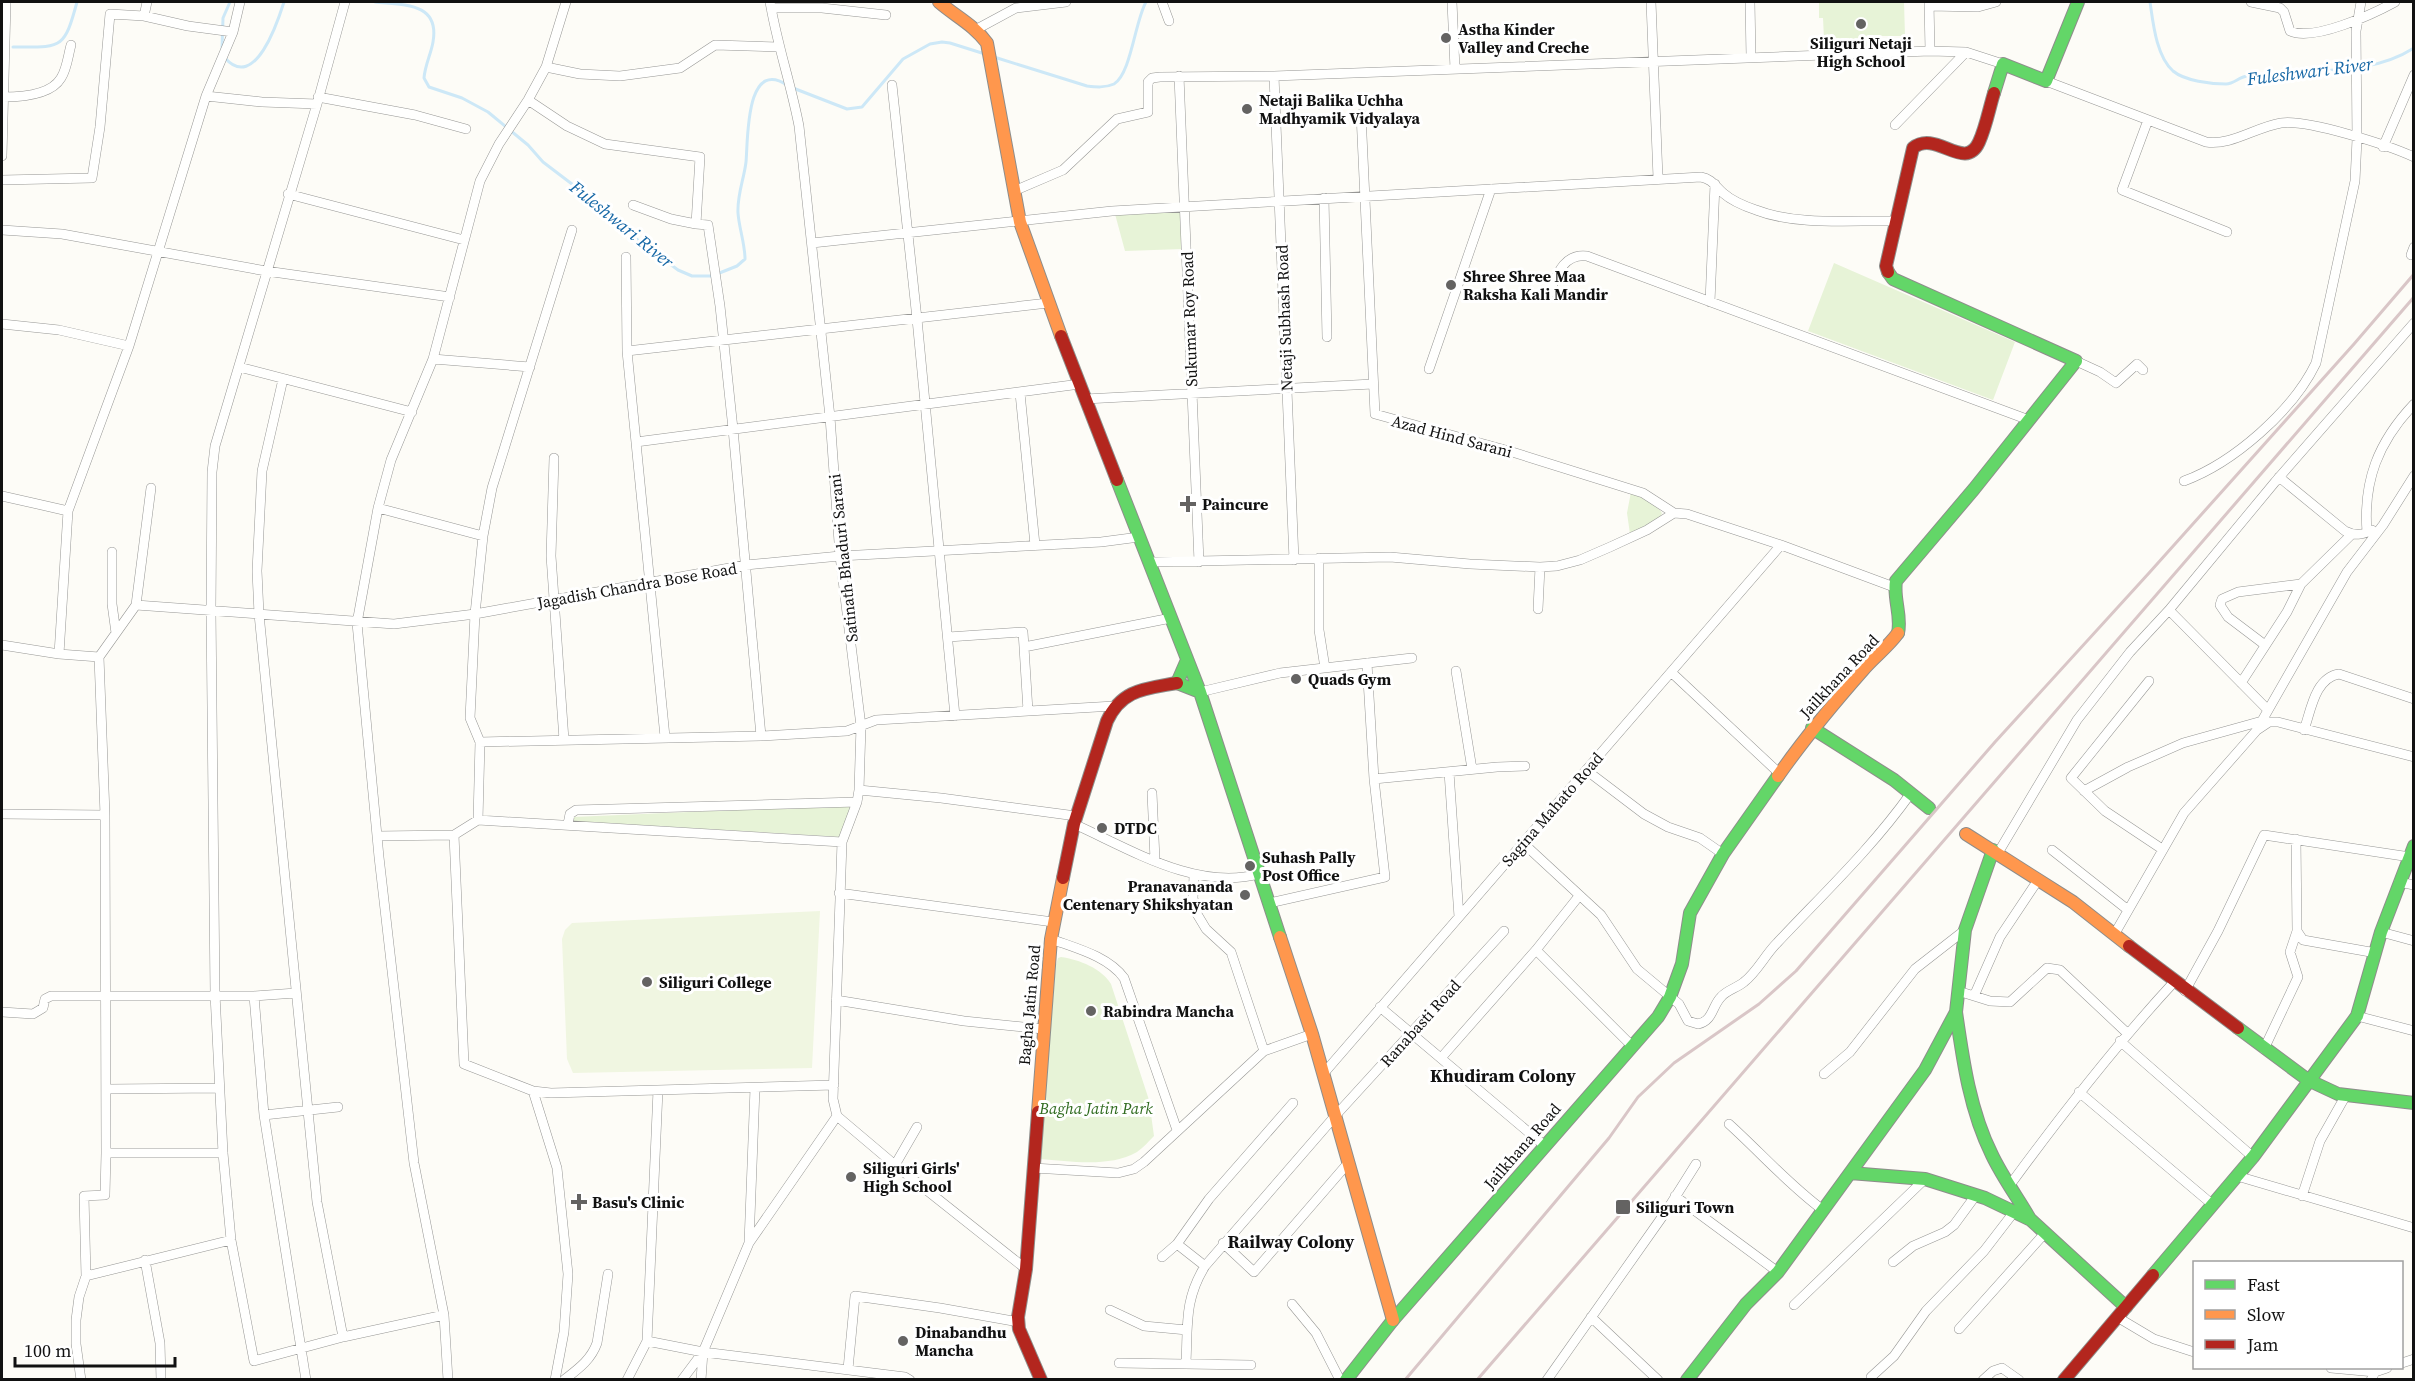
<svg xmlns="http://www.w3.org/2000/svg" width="2415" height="1381" font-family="'Source Serif 4',serif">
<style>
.green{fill:#e7f3d7}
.pitch{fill:#f0f6e1}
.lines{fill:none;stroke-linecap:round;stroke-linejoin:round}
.stream{stroke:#cde8f7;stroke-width:3}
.street-casing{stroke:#979795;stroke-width:10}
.fast-casing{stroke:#8e8d8b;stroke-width:14}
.slow-casing{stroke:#8e8d8b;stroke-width:14}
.jam-casing{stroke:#8e8d8b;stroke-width:14}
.street{stroke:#fffffe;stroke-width:9}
.fast{stroke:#63d668;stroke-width:12}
.slow{stroke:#ff974d;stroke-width:12}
.jam{stroke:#b3261e;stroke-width:12}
.rail{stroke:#d9c6c7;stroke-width:3}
.poi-dot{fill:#646362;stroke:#fff;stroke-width:2}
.labels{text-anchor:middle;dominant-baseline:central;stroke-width:6;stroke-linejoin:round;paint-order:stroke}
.poi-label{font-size:16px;font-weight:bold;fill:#111;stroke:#fff;text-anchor:start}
.street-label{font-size:16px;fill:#111;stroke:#fff}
.park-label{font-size:16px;font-style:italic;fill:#2f6b1f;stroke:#fff}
.water-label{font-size:18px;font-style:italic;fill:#1768a6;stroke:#fff}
.neighbourhood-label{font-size:18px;font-weight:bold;fill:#111;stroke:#fff}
</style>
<rect width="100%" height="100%" fill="#fdfcf7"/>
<path class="green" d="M1810,2H1904L1905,36H1881V47L1850,48L1849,38L1824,39L1823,18H1819V3Z
M1177,210L1182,215L1183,249L1125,251L1115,214Z
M1834,263L2015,342L1993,400L1808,331Z
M1631,492L1657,506L1662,513L1660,518L1630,534L1627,513Z
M853,805L841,837L572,821L573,817Z
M1061,957C1080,960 1101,968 1111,984L1149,1100L1154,1136C1149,1141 1143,1148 1137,1152C1109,1168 1070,1161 1040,1159L1056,965L1058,958Z"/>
<path class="pitch" d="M820,911L812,1068L573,1073L567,1059L562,939L565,930L572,923Z"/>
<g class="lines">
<path class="stream" d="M375,2C403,5 440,2 433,42C431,54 425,65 424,78L429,87L462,98L488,112L528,145L543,162L610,213L627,232L678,270L692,276H712L737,266L745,259C745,244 739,228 738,213C737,195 744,179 746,162C748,142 745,57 787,85
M2150,2C2153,22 2156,56 2173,71C2185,81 2211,84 2226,84C2234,84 2239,77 2247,76C2302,66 2364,80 2414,48
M13,47C62,47 64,50 77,2
M222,49L223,18L230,2
M994,57L1087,86C1096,87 1105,88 1114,84C1131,74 1135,21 1146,2
M225,58C255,92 278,21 284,2
M793,88L847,109L862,107L903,59L930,44L942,42L950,43L985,54"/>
<g class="street-casing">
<path id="street" d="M345,2L317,104L215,446L212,472L211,611L215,994L223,1153L231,1240L254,1361L343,1337L444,1315
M770,2C777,44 791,84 799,126L830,417L840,556L861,726L859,790L857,802L842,842L833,1099L837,1116
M1162,2L1169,21
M1452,2L1455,69
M1651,2L1658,178
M1750,2L1751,57
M1929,2L1930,51
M2251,2L2280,8L2284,12L2290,31C2313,42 2373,14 2395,2
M1930,6L1978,7L1996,2
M771,8H822L886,15
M144,16L147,2
M977,29L1016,8L1066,2
M546,67L580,74L620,76L680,68L715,45L778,47
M1179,76L1199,562
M1274,76L1294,560
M2046,81L2206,142C2231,146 2256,127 2281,123C2307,119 2388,145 2414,157
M892,85L917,319L955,716
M206,96L262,102L317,104
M3,97C20,97 51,95 61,78C67,69 68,56 71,45
M318,97L415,115L466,129
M528,100L567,126L605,144L700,157L696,224L708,225L720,306L733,429L761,736
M1361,114L1375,414L1509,451L1643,493L1674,513
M2148,120L2122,190L2227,232
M1895,125L1966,52
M2383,147L2414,75
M2,156L6,2
M2,180L92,178L100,127L110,14L144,16L188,26L233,32
M1014,191L1063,170L1117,119L1148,112V82L1152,78L1160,77L1274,76L1930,51L1966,52L2003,64
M288,194L464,240
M1324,198L1327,337
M633,205L671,219L696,224
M2,230L62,234L266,271L450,297
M812,243L1112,211L1701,177C1712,179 1715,186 1723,193C1732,201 1744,206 1756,210C1797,226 1851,220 1895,221
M2411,255L2414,247
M626,257L627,351L665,737
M1548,296C1556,278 1562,253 1587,256L2029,420
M1710,302L1715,184
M2,324L59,330L129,346
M627,351L1048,303
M433,359L530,367
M2076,361L2100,372L2116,383L2137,364L2143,370
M239,367L412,412
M1429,369L1491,189
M283,379L262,471L257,571L259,614L317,1202L343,1337
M1020,393L1035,545
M1085,399L1373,384
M636,442L1080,384
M554,458L551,556L564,740
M2279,477L2345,531C2355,536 2362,535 2372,530
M2184,481C2233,463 2293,411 2316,363L2355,181L2357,139L2356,31L2361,2
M2,496L68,511
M378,508L483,536
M2367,532C2363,481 2378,442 2414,404
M112,552V604L116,633
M1319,558V630L1325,668
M1149,562L1390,557L1470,564L1540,567L1557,566L1580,560L1610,547L1647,530L1674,513L1687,514L1781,545L1894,587
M136,605L394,624L475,614L746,565L840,556L1101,542L1139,537
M1538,609L1540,567
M2169,610L2268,710
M948,637L1023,632L1024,647L1171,618
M2,645L59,654L99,657
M2265,645L2228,617L2220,605L2222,599L2238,592L2301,584
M1024,647L1028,711
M59,654L68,511L129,346L206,96L233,32L240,2
M1456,671L1472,769
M1671,672L1780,774
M2149,681L2071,778L2105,811L2162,849
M2241,683L2287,612L2301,584L2352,534
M1200,692L1280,673L1412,658
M2259,726L2347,572L2383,525L2414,476
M2304,730C2311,710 2315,678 2339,674L2414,699
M480,742L470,718L475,614L483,536L492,488L572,230
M1586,770L1644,814L1668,827L1700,838L1723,854
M1449,772L1459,917
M1374,779L1497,767L1525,766
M859,790L941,798L1076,816
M2084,791L2128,767L2183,743L2262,721
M1152,793L1155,860
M2,814L105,815
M478,820L480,742L761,736L847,731L876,720L1114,706
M568,824L570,814L576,810L857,802
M1074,824C1130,849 1196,891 1259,874
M454,835L464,1064L533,1091L551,1093L834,1085
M377,836L454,835L478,820L842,842
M2296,839L2297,931L2303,940L2376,953
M1523,843L1601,915L1637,969L1679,1004L1688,1021L1698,1024C1713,1021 1712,1006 1721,997C1727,990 1737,988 1744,982C1757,972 1765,955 1777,943C1823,894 1872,848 1911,793
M2052,850L2128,910
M1998,853L2077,720L2130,652L2169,610L2275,482L2414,323
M1194,876L1193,898L1197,914L1206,929L1231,952L1264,1051
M2399,882L2414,885
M839,893L1053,922
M1269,903L1385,877L1374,779L1367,663
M2381,932L2414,941
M2114,935L2184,813L2257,730L2269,722H2278L2414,757
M1051,939C1075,948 1108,956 1124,978L1177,1130
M1536,950L1632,1046
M1958,991L1990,1001L2010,1002L2047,968L2060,970L2127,1033
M2185,991L2218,931L2264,835L2410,857
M254,996L264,1115L306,1380
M1974,996L2000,937L2038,880
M836,1000L964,1021L1043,1029
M1380,1007L1545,1146
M2,1012L33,1014L43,1008L45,999L51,996H254L296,993
M2357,1016L2414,1031
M2120,1041L2253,1157
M2264,1049L2298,977L2290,952L2297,931
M1441,1058L1536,950L1579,896
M1324,1073L1781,545
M1824,1074L1850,1052L1915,969L1965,930
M108,1089L219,1088
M533,1091L557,1168L568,1274L564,1332L555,1380
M2079,1092L2213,1205
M264,1115L338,1107
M837,1116L895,1165L1026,1269
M1729,1124C1761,1153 1789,1185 1823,1210
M106,1153H223
M895,1165L917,1127
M1033,1168L1118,1173L1134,1169L1144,1162L1264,1051L1312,1034
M2237,1176L2414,1228
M2010,1185C2062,1114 2114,1047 2174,982
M1675,1196L1778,1272
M2302,1196L2320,1141L2346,1095
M749,1243L755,1088
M1223,1243L1254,1272L1349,1162
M1177,1244L1205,1266
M1162,1257L1177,1244L1209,1199L1293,1103
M145,1260L160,1343L161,1380
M1893,1262L1913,1246L1945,1232L1954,1225L1976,1195
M86,1276L231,1240
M1292,1304L1316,1333L1340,1380
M1794,1305L1925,1179
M1110,1310L1144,1326L1187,1330
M1591,1317L1658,1380
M2117,1317L2154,1339L2194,1352
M1959,1329L2045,1233
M647,1341L703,1352L905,1377L910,1380
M1186,1362C1188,1325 1184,1300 1205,1266L1336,1115L1504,931
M1119,1363L1251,1365
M2402,1363L2414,1359
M2331,1368L2375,1372
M848,1369L855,1296L940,1308L1019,1322
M1871,1377L1894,1356L1926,1311L1984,1251L2014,1212
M81,1380L76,1344V1320L79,1297L86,1276L84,1196L105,1195L106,1153L105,815L99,657L136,605L151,488
M448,1380L444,1315L414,1163L379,857L357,623L378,508L391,460L433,359L480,181L499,144L528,100L546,67L566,2
M564,1380C578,1369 591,1360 597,1343L608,1274
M627,1380L647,1341L658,1090
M682,1380L703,1352L749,1243L837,1116
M701,1380L703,1352
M1547,1380L1667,1210L1696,1164
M1983,1380L1993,1371L2002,1368L2019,1380
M2371,1380L2375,1372L2387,1368"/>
</g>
<g class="fast-casing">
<path id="fast" d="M1994,93L2003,64L2046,81L2078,2
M1888,272L1893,279L2076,361L1974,489L1896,581C1893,599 1902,615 1898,633
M1117,480L1200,692L1280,937
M1187,660L1177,683L1200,692
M1812,728L1894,780L1929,808
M1956,1012C1963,1061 1970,1111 1992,1155C2003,1178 2018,1198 2030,1219
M2238,1028L2308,1080L2338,1094L2414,1103
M1850,1173L1925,1179L1985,1198L2031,1220L2126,1307
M2153,1275L2253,1157L2357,1016L2381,932L2414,846
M1346,1380L1393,1320L1658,1017L1670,997L1682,964L1690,913L1723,854L1778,776
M1687,1380L1746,1304L1778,1272L1925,1070L1956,1012L1965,930L1993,850"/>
</g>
<g class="slow-casing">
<path id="slow" d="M939,2C955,16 974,25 987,43L1020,222L1061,336
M1778,776C1804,739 1833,704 1863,670C1874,657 1888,647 1898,633
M1966,834L2073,902L2129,946
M1280,937L1312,1034L1393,1320
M1038,1112L1051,939L1063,878"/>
</g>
<g class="jam-casing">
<path id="jam" d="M1888,272L1886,266L1913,148C1936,129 1965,173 1979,142C1986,127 1989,109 1994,93
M1061,336L1117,480
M1063,878L1074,824L1107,721C1122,689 1145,689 1177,683
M2129,946L2238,1028
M1038,1112L1026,1269L1018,1317L1019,1329L1041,1380
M2064,1380L2153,1275"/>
</g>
<use href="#street" class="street"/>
<use href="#fast" class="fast"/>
<use href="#slow" class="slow"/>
<use href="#jam" class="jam"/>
<path class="rail" d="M1405,1380L1609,1138L1638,1097L1674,1063L1759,1004L1796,971L1995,742L2149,573L2354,344L2414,274
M1477,1380L2414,297"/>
</g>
<g class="poi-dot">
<circle cx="1861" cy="24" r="6"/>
<circle cx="1446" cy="38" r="6"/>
<circle cx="1247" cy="109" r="6"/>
<circle cx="1451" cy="285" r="6"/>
<path d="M1185 495h6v6h6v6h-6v6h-6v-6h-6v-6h6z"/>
<circle cx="1296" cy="679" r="6"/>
<circle cx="1102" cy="828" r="6"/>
<circle cx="1250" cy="866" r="6"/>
<circle cx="1245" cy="895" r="6"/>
<circle cx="647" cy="982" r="6"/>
<circle cx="1091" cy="1011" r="6"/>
<circle cx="851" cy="1177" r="6"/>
<path d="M576 1193h6v6h6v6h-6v6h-6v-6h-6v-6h6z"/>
<rect x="1615" y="1199" width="16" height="16" rx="3"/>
<circle cx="903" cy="1341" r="6"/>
</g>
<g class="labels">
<g class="poi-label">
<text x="1458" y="29">Astha Kinder<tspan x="1458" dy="18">Valley and Creche</tspan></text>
<text x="1861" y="43" text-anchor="middle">Siliguri Netaji<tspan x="1861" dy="18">High School</tspan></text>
<text x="1259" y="100">Netaji Balika Uchha<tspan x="1259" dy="18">Madhyamik Vidyalaya</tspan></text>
<text x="1463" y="276">Shree Shree Maa<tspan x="1463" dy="18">Raksha Kali Mandir</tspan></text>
<text x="1202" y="504">Paincure</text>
<text x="1308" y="679">Quads Gym</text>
<text x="1114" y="828">DTDC</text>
<text x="1262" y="857">Suhash Pally<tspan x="1262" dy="18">Post Office</tspan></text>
<text x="1233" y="886" text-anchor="end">Pranavananda<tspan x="1233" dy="18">Centenary Shikshyatan</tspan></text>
<text x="659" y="982">Siliguri College</text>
<text x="1103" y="1011">Rabindra Mancha</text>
<text x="863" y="1168">Siliguri Girls'<tspan x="863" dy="18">High School</tspan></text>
<text x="592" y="1202">Basu's Clinic</text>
<text x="1636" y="1207">Siliguri Town</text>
<text x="915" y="1332">Dinabandhu<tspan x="915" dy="18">Mancha</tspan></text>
</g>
<g class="street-label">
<text transform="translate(1284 318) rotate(-92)">Netaji Subhash Road</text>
<text transform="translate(1189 319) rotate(-92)">Sukumar Roy Road</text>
<text transform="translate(1452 436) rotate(15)">Azad Hind Sarani</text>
<text transform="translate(843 558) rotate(-96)">Satinath Bhaduri Sarani</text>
<text transform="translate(637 585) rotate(-10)">Jagadish Chandra Bose Road</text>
<text transform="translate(1839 676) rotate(-47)">Jailkhana Road</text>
<text transform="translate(1552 809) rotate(-49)">Sagina Mahato Road</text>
<text transform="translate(1029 1005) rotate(-85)">Bagha Jatin Road</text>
<text transform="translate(1420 1023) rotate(-48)">Ranabasti Road</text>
<text transform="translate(1522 1146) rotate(-49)">Jailkhana Road</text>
</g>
<g class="park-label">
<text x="1096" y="1108">Bagha Jatin Park</text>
</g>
<g class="water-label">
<text transform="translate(2310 71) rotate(-7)">Fuleshwari River</text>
<text transform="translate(622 224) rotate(39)">Fuleshwari River</text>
</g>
<g class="neighbourhood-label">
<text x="1503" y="1075">Khudiram Colony</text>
<text x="1291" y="1241">Railway Colony</text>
</g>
</g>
<rect width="2415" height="1381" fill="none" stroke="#111111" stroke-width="6"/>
<rect x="2193" y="1261" width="210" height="108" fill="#ffffff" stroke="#a0a0a0" stroke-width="1.5"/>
<rect x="2205" y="1280" width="30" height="9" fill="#63d668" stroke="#a0a0a0" stroke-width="1.5"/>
<text x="2247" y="1291" font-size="18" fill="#111111">Fast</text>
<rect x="2205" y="1310" width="30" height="9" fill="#ff974d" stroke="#a0a0a0" stroke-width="1.5"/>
<text x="2247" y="1321" font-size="18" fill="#111111">Slow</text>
<rect x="2205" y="1340" width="30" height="9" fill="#b3261e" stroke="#a0a0a0" stroke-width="1.5"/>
<text x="2247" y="1351" font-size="18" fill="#111111">Jam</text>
<path d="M15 1357v9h160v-9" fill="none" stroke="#111111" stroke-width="3"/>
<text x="24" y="1357" font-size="18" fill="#111111" stroke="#ffffff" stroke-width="4.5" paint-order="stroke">100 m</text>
</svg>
